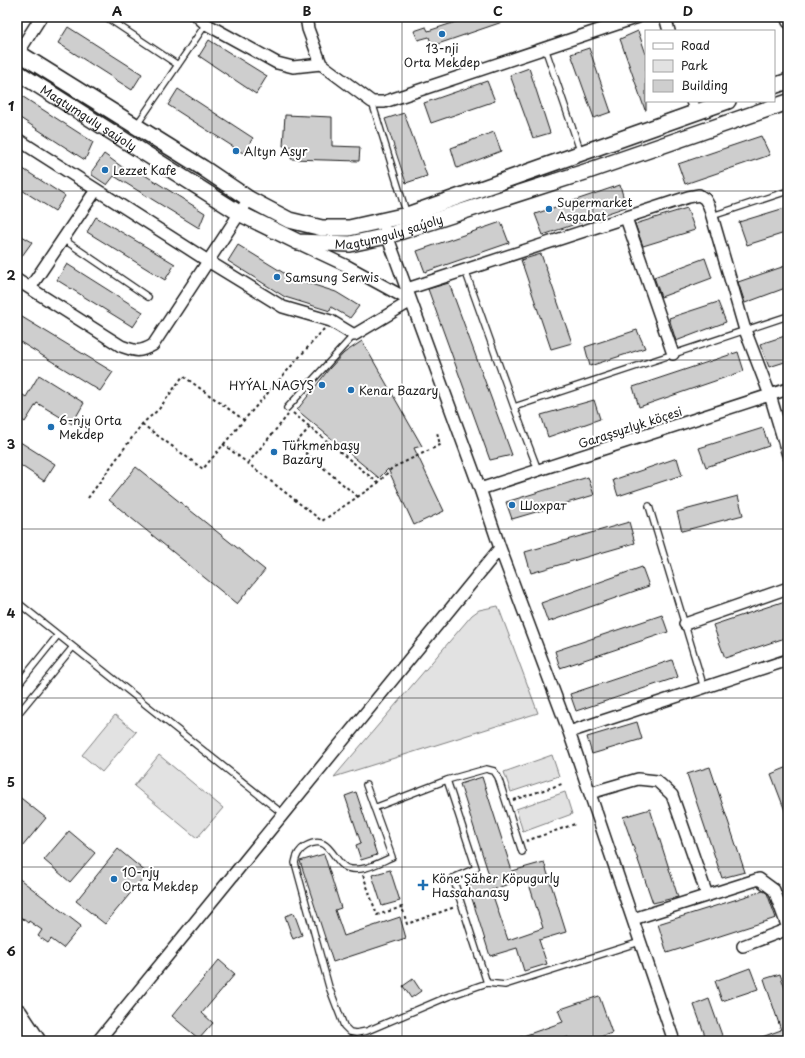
<svg xmlns="http://www.w3.org/2000/svg" width="805" height="1058" font-family="'Playpen Sans',sans-serif">
<style>
.green{fill:#e2e2e2;stroke:#7f7f7f}
.building{fill:#cecece;stroke:#1c1c1c;fill-rule:evenodd}
.lines{fill:none;stroke-linecap:round;stroke-linejoin:round}
.lane-casing{stroke:#1c1c1c;stroke-width:8}
.street-casing{stroke:#1c1c1c;stroke-width:14}
.secondary-casing{stroke:#1c1c1c;stroke-width:18}
.highway-casing{stroke:#1c1c1c;stroke-width:23}
.path{stroke:#1c1c1c;stroke-width:2;stroke-dasharray:3 3;stroke-linecap:butt}
.lane{stroke:#fff;stroke-width:5.5}
.street{stroke:#fff;stroke-width:11}
.secondary{stroke:#fff;stroke-width:15}
.highway{stroke:#fff;stroke-width:20}
.grid{fill:none;stroke:#1c1c1c;stroke-width:1;stroke-opacity:0.55}
.poi-dot{fill:#1f6fb2;stroke:#fff;stroke-width:1.5}
.labels{text-anchor:middle;dominant-baseline:central;stroke-width:4;stroke-linejoin:round;paint-order:stroke}
.poi-label{font-size:12px;fill:#1c1c1c;stroke:#fff;text-anchor:start}
.street-label{font-size:12px;fill:#1c1c1c;stroke:#fff}
.neatline{fill:none;stroke:#1c1c1c;stroke-width:1.5}
.grid-label{font-size:13px;text-anchor:middle;font-weight:bold;fill:#1c1c1c}
</style>
<rect width="100%" height="100%" fill="#fff"/>
<filter id="ink" filterUnits="userSpaceOnUse"><feTurbulence type="fractalNoise" baseFrequency=".025" numOctaves="2"/><feDisplacementMap in="SourceGraphic" scale="8" xChannelSelector="R" yChannelSelector="G"/><feConvolveMatrix kernelMatrix="1 2 1 2 8 2 1 2 1" color-interpolation-filters="sRGB"/></filter>
<g filter="url(#ink)">
<path class="green" d="M498,606L538,713L334,777L472,615L479,610Z
M115,715L136,732L102,772L82,755Z
M159,755L223,808L197,838L134,786Z
M552,755L559,776L511,792L504,772Z
M565,792L572,814L523,832L516,809Z"/>
<path class="building" d="M471,17H514V18L432,46L429,37L418,40L414,31L426,27L428,31Z
M68,27L142,74L132,90L58,43Z
M638,31L646,54V110H645L620,39Z
M209,40L267,76L256,94L199,56Z
M589,48L611,112L594,118L571,54Z
M529,68L550,133L533,138L510,75Z
M487,81L495,101L431,123L424,103Z
M178,89L253,138L243,153L168,105Z
M17,93L93,142L85,160L17,116Z
M404,113L427,176L406,183L385,119Z
M285,115L332,117V146L360,147L359,161L291,159L292,147L283,146Z
M494,132L501,151L457,168L451,148Z
M761,136L770,155L685,184L678,164Z
M104,154L129,172L132,167L205,213L199,228L114,176L107,185L92,175V171Z
M17,165L65,196L55,211L17,187Z
M620,185L626,207L543,235L535,214Z
M788,207V232L747,245L739,222Z
M687,208L695,230L643,246L635,224Z
M96,217L175,264L165,280L87,232Z
M501,222L509,243L425,272L417,251Z
M17,233L32,242L17,263Z
M238,245L292,278L336,292L359,306L350,318L331,307L330,311L285,297L228,261Z
M541,254L572,343L551,349L521,260Z
M705,258L712,278L661,297L654,277Z
M67,264L143,312L133,327L57,280Z
M788,265V287L745,303L738,282Z
M449,283L512,455L490,460L428,289Z
M718,302L726,322L676,341L669,318Z
M17,314L113,372L100,391L17,340Z
M637,330L645,348L590,366L585,347Z
M788,335V361L769,367L760,344Z
M362,341L422,446L414,448L444,511L414,525L388,469L379,478L297,410L329,369L344,353Z
M738,352L744,371L639,407L633,387Z
M39,375L84,403L72,424L37,403L25,422L17,417V391L26,397Z
M594,400L600,419L548,437L541,415Z
M763,428L769,446L706,467L699,448Z
M17,440L55,464L44,481L17,463Z
M677,458L682,475L618,496L613,480Z
M136,467L265,570L237,604L109,500Z
M588,477L594,495L512,519L506,502Z
M738,496L743,515L682,531L677,512Z
M629,522L635,543L531,573L525,552Z
M642,567L649,586L548,622L541,603Z
M788,600V637L725,658L713,625Z
M662,615L668,632L560,668L555,651Z
M672,660L678,677L576,711L570,694Z
M637,722L642,739L592,754L587,737Z
M710,767L745,872L722,878L687,774Z
M788,767V816H787L771,774Z
M482,777L512,871L544,862L566,932L539,940L547,964L524,971L517,948L490,956L468,886L490,878L460,784ZM527,878L543,928L508,940L491,890Z
M356,792L377,855L361,860L356,845L361,843L345,796Z
M17,795L46,818L17,853Z
M650,809L678,897L653,903L623,817Z
M69,831L95,853L70,882L44,860Z
M118,849L147,873L105,924L76,901Z
M324,854L341,908L335,910L344,936L400,917L406,938L333,962L300,861Z
M390,870L400,901L382,906L372,875Z
M17,877L81,926L63,948L51,939L48,943L38,936L42,930L29,921L28,923L17,914Z
M763,891L767,893L776,918L667,953L658,924Z
M294,913L302,935L293,939L285,916Z
M219,960L235,974L202,1013L213,1023L199,1039L172,1016Z
M750,968L758,989L722,1001L715,981Z
M780,974L788,997V1041H755L754,1040L781,1030L764,979Z
M413,979L421,991L411,998L403,986Z
M599,996L612,1033L588,1041H569L568,1037L557,1041H512V1040L563,1022L558,1010Z
M709,999L724,1041H707L694,1005Z"/>
<g class="lines">
<g class="lane-casing">
<path id="lane" d="M106,17L178,65
M545,48L581,153
M372,102L407,215
M136,126L206,24
M712,216L788,191
M63,239L148,297
M465,270L514,407L538,470
M514,407L788,316
M287,408L354,335
M649,506L704,688
M17,602L283,814
M17,686L58,635
M17,715L73,647
M447,780L486,769L494,771L498,777L522,852
M366,785L392,857C378,863 362,873 347,868C333,863 330,832 306,846C299,850 296,856 295,863L329,987L344,1026L350,1032L356,1033L367,1031L447,997L487,983L505,985L640,942
M374,808L447,780L476,868L453,878L487,983"/>
</g>
<g class="street-casing">
<path id="street" d="M198,17L206,24L277,63L293,67L321,64
M306,17L308,29L321,64L372,102H384L638,17
M665,17L669,31
M786,17L788,22
M18,53L41,17
M692,101L695,111
M17,139L208,261L283,307L331,321L354,335L411,301
M626,218L673,354
M385,230L480,489L500,548L569,732L674,1041
M300,244L347,266L411,301
M17,280L121,346C135,351 139,353 153,345L249,199
M30,288L96,190
M407,289L688,197L699,195L705,199L709,206L745,330L770,395L788,455
M480,489L788,389
M685,624L788,588
M569,732L788,660
M590,793L638,779L657,781L672,795L707,895
M633,919L759,879L774,890L788,928
M743,946L788,929
M98,1041L500,548"/>
</g>
<g class="secondary-casing">
<g id="secondary">
<path d="M17,52L203,168L249,199L289,220L322,228H349L407,215L728,101"/>
<path id="s1" d="M17,72L239,213L298,242L350,244L387,236L588,171L788,102"/>
<path d="M774,86L788,81"/>
</g>
</g>
<g class="highway-casing">
<path id="highway" d="M17,1014L35,1041"/>
</g>
<path class="path" d="M293,413L378,483
M142,424L203,469L244,420L324,329
M310,427L295,444L358,497
M223,444L322,521L378,483L392,468L440,445L437,432
M248,463L288,415
M88,498L142,424L159,409L183,376L244,420
M513,800L562,784
M526,841L575,824
M363,875L377,915L402,907L407,924L455,907"/>
<use href="#lane" class="lane"/>
<use href="#street" class="street"/>
<use href="#secondary" class="secondary"/>
<use href="#highway" class="highway"/>
</g>
</g>
<path class="grid" d="M212,17V1041M402,17V1041M593,17V1041M17,191H788M17,360H788M17,529H788M17,698H788M17,867H788"/>
<g class="poi-dot">
<circle cx="442" cy="34" r="4"/>
<circle cx="236" cy="151" r="4"/>
<circle cx="105" cy="170" r="4"/>
<circle cx="549" cy="209" r="4"/>
<circle cx="277" cy="277" r="4"/>
<circle cx="322" cy="385" r="4"/>
<circle cx="351" cy="390" r="4"/>
<circle cx="51" cy="427" r="4"/>
<circle cx="274" cy="452" r="4"/>
<circle cx="512" cy="505" r="4"/>
<circle cx="114" cy="879" r="4"/>
<path d="M421 879h4v4h4v4h-4v4h-4v-4h-4v-4h4z"/>
</g>
<g class="labels">
<g class="poi-label">
<text x="442" y="48" text-anchor="middle">13-nji<tspan x="442" dy="14">Orta Mekdep</tspan></text>
<text x="244" y="151">Altyn Asyr</text>
<text x="113" y="170">Lezzet Kafe</text>
<text x="557" y="202">Supermarket<tspan x="557" dy="14">Asgabat</tspan></text>
<text x="285" y="277">Samsung Serwis</text>
<text x="314" y="385" text-anchor="end">HYÝAL NAGYŞ</text>
<text x="359" y="390">Kenar Bazary</text>
<text x="59" y="420">6-njy Orta<tspan x="59" dy="14">Mekdep</tspan></text>
<text x="282" y="445">Türkmenbaşy<tspan x="282" dy="14">Bazary</tspan></text>
<text x="520" y="505">Шохрат</text>
<text x="122" y="872">10-njy<tspan x="122" dy="14">Orta Mekdep</tspan></text>
<text x="432" y="878">Köne Şäher Köpugurly<tspan x="432" dy="14">Hassahanasy</tspan></text>
</g>
<g class="street-label">
<text stroke="none"><textPath href="#s1" startOffset="85">Magtymguly şaýoly</textPath></text>
<text stroke="none"><textPath href="#s1" startOffset="421">Magtymguly şaýoly</textPath></text>
<text transform="translate(630 427) rotate(-18)">Garaşsyzlyk köçesi</text>
</g>
</g>
<rect width="805" height="1058" fill="none" stroke="#fff" stroke-width="44"/>
<rect x="645" y="30" width="130" height="72" fill="#ffffff" stroke="#a4a4a4"/>
<rect x="653" y="43" width="20" height="6" fill="#ffffff" stroke="#a4a4a4"/>
<text x="681" y="50" font-size="12" fill="#1c1c1c">Road</text>
<rect x="653" y="60" width="20" height="12" fill="#e2e2e2" stroke="#a4a4a4"/>
<text x="681" y="70" font-size="12" fill="#1c1c1c">Park</text>
<rect x="653" y="80" width="20" height="12" fill="#cecece" stroke="#a4a4a4"/>
<text x="681" y="90" font-size="12" fill="#1c1c1c">Building</text>
<rect x="22" y="22" width="761" height="1014" class="neatline"/>
<g class="grid-label">
<text x="117" y="16">A</text>
<text x="307" y="16">B</text>
<text x="498" y="16">C</text>
<text x="688" y="16">D</text>
<text x="11" y="111">1</text>
<text x="11" y="280">2</text>
<text x="11" y="449">3</text>
<text x="11" y="618">4</text>
<text x="11" y="787">5</text>
<text x="11" y="956">6</text>
</g>
</svg>
